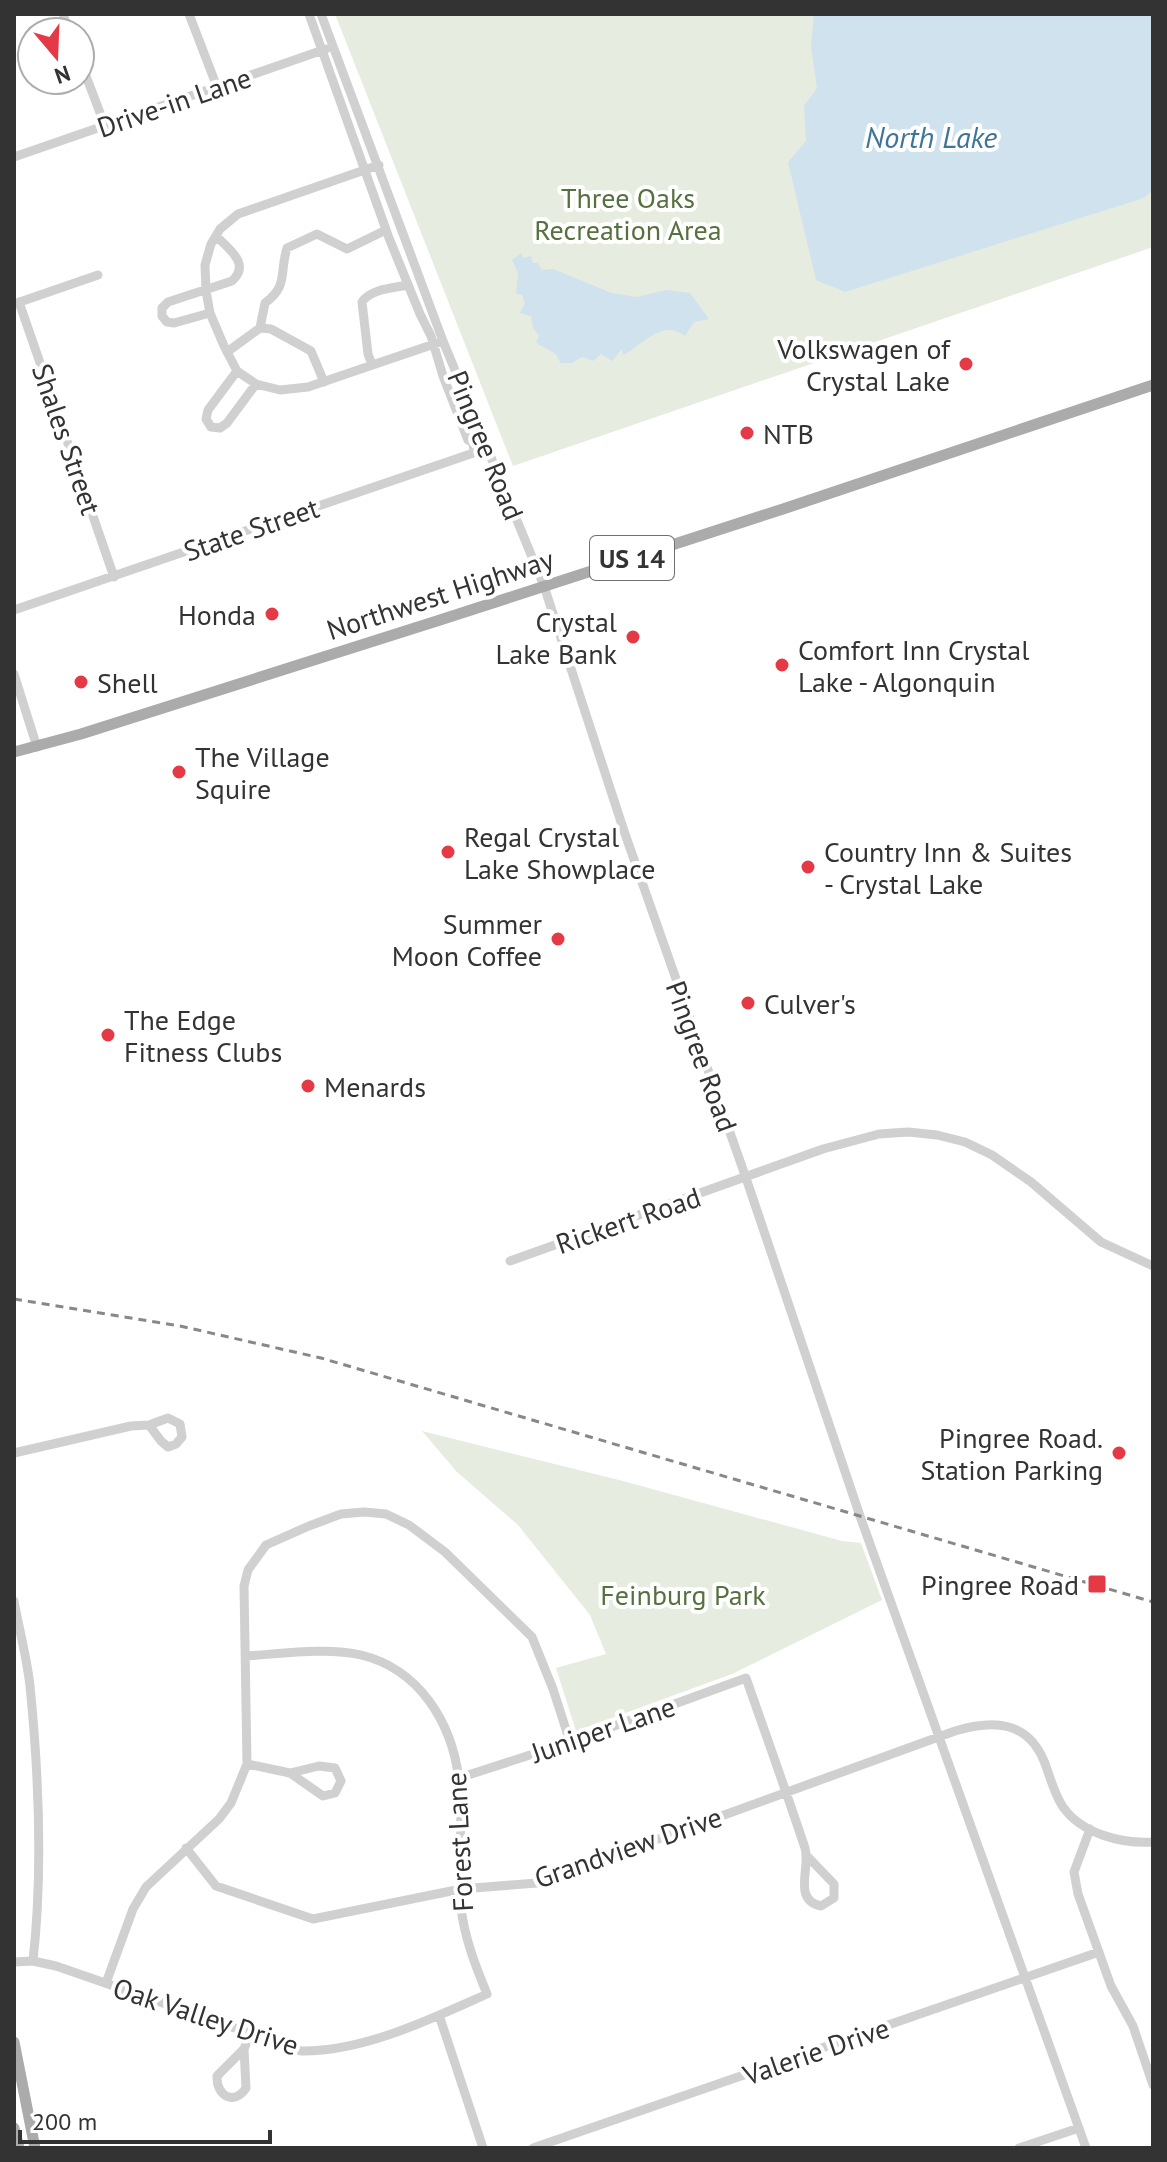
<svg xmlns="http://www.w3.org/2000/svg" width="1167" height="2162" font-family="'PT Sans',sans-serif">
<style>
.green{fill:#e6ecdf}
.water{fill:#cfe2ee}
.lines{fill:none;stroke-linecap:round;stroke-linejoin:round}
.minor{stroke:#d0d0d0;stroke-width:9}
.major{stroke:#ababab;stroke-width:11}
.rail{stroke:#888;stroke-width:3;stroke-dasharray:8 6;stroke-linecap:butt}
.poi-dot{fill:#e63946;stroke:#fff;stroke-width:3}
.labels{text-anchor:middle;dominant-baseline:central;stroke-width:8;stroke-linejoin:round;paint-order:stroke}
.shield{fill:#fff;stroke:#707070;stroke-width:2}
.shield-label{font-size:26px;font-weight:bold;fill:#333}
.street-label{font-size:28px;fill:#333;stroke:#fff}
.park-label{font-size:28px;fill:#56703f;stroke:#fff}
.poi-label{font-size:28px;fill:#333;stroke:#fff;text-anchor:start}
.water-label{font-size:30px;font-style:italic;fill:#3f7597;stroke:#fff}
</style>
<rect width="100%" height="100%" fill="#fff"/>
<path class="green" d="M335,14H1153V247L513,466Z
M422,1431L623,1481L842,1541L861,1543L882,1600L732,1674L576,1731L556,1668L606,1654L590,1615L518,1525L457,1472Z"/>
<path class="water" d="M814,14H1153V190L1144,198L845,292L816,280L788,162L806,141L804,106L817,88L811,46Z
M521,253L523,258L531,256L533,263H538L542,270L553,269L612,293L637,297L666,290L690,293L709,319L694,322L685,336C662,318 643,345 623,355L622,349L612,361L601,354L593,361L582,357L572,363H560C558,350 544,350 536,342L539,336L533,328L531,316L520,313L525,303L522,295L516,294L518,273L512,260Z"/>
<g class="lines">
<path class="minor" d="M63,14L69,32
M189,14L217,87
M309,14L389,238L420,314L431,336L443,376L468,440L473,443L474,452
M321,14L443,341L544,586L624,831L746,1178L860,1516L1086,2148
M80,60L105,126
M14,157L326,49
M379,165L238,214L220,229L211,244L205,265L206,291L210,313L224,346L237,371L256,384L280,390L308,387L443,341
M19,302L114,577
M14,304L98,275
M210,313L174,323L167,322L162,316V308L168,302L232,281C251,264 229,249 216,236
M260,328L271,329L311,351L324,382
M227,352L260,328L265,303C289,285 279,273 287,248L317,234L347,249L386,230
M372,365L368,354L362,302C370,289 393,288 408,285
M237,371L208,410L206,419L211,427L220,428L227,423L256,384
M14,610L488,448
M14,674L37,747
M510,1261L823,1149L879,1134L908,1132L937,1135L965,1142L992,1155L1031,1182L1101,1242L1153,1266
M14,1453L131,1426L149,1425L168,1418L180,1424L182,1437L176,1444L168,1447L161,1441L149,1425
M14,1601C19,1629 27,1658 30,1686C39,1776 43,1871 33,1961
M247,1764L290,1773L323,1796L335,1793L341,1781L335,1768L319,1766L290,1773
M459,1778L570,1742L746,1678C766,1735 786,1791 805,1848C811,1868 792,1900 821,1906L834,1898V1884L808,1857
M1090,1829L1074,1872L1078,1894L1111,1986L1133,2026L1153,2085
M186,1848L216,1886L313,1919L461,1889L537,1883L955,1731C992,1720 1027,1720 1044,1761C1050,1776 1054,1794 1063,1807C1082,1834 1122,1844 1153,1842
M14,1962L33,1961L56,1966L301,2051C363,2052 431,2019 487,1994C476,1967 464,1937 461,1907C457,1864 464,1822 459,1780C452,1722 419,1669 361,1655C327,1647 280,1654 245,1656
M106,1983L133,1909L146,1887L219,1819L231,1803L247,1764L244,1586L248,1570L266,1545L309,1526L341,1514L364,1512L386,1514L409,1525L445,1552L532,1637L553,1689L570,1742
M439,2015L483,2148
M244,2049L217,2076C216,2096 234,2106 246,2088L244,2049L250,2034
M533,2148L1099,1952
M1019,2148L1079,2128"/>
<path class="major" d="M14,752L81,734L440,620L783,509L1153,385
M14,2042L35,2148
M14,2128L19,2148"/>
<path class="rail" d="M14,1299L180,1326L321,1358L1153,1602"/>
</g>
<g class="poi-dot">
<circle cx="966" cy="364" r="8"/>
<circle cx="747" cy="433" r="8"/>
<circle cx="272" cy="614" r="8"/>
<circle cx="633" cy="637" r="8"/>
<circle cx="782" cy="665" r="8"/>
<circle cx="81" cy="682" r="8"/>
<circle cx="179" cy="772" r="8"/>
<circle cx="448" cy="852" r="8"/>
<circle cx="808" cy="867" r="8"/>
<circle cx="558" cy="939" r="8"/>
<circle cx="748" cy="1003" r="8"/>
<circle cx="108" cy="1035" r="8"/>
<circle cx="308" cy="1086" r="8"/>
<circle cx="1119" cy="1453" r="8"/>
<rect x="1087" y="1574" width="20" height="20" rx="4"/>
</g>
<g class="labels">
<rect class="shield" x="590" y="536" width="84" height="44" rx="6"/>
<g class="shield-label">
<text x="632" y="558">US 14</text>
</g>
<g class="street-label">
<text transform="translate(174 102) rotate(-19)">Drive-in Lane</text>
<text transform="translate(67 439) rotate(71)">Shales Street</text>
<text transform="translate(486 445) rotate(68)">Pingree Road</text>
<text transform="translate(251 529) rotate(-19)">State Street</text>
<text transform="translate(440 594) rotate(-18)">Northwest Highway</text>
<text transform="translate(702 1056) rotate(70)">Pingree Road</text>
<text transform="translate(628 1220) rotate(-19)">Rickert Road</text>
<text transform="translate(603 1729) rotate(-19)">Juniper Lane</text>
<text transform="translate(459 1842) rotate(-93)">Forest Lane</text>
<text transform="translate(628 1847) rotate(-19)">Grandview Drive</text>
<text transform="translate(206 2016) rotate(18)">Oak Valley Drive</text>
<text transform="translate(816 2051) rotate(-19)">Valerie Drive</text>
</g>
<g class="park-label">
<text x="628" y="197">Three Oaks<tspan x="628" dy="32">Recreation Area</tspan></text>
<text x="683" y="1594">Feinburg Park</text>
</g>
<g class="poi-label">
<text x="950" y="348" text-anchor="end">Volkswagen of<tspan x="950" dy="32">Crystal Lake</tspan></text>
<text x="763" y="433">NTB</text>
<text x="256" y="614" text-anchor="end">Honda</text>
<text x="617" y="621" text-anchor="end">Crystal<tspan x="617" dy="32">Lake Bank</tspan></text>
<text x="798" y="649">Comfort Inn Crystal<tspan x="798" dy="32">Lake - Algonquin</tspan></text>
<text x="97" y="682">Shell</text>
<text x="195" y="756">The Village<tspan x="195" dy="32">Squire</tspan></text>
<text x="464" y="836">Regal Crystal<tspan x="464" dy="32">Lake Showplace</tspan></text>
<text x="824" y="851">Country Inn &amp; Suites<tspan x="824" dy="32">- Crystal Lake</tspan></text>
<text x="542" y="923" text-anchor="end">Summer<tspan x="542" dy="32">Moon Coffee</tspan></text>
<text x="764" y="1003">Culver's</text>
<text x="124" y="1019">The Edge<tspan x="124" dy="32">Fitness Clubs</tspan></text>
<text x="324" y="1086">Menards</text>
<text x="1103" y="1437" text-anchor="end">Pingree Road.<tspan x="1103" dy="32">Station Parking</tspan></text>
<text x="1079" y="1584" text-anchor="end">Pingree Road</text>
</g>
<g class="water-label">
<text x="931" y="136">North Lake</text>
</g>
</g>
<rect width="1167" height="2162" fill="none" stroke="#333333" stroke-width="32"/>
<g transform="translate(56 56) rotate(161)"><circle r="38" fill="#ffffff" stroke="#adadad" stroke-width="2"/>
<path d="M0-6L14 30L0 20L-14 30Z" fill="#e63946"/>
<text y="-12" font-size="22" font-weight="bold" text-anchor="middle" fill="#333333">N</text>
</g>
<path d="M20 2130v12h250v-12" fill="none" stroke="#333333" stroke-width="4"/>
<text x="32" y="2130" font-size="24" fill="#333333" stroke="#ffffff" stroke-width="6" paint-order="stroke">200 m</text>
</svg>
